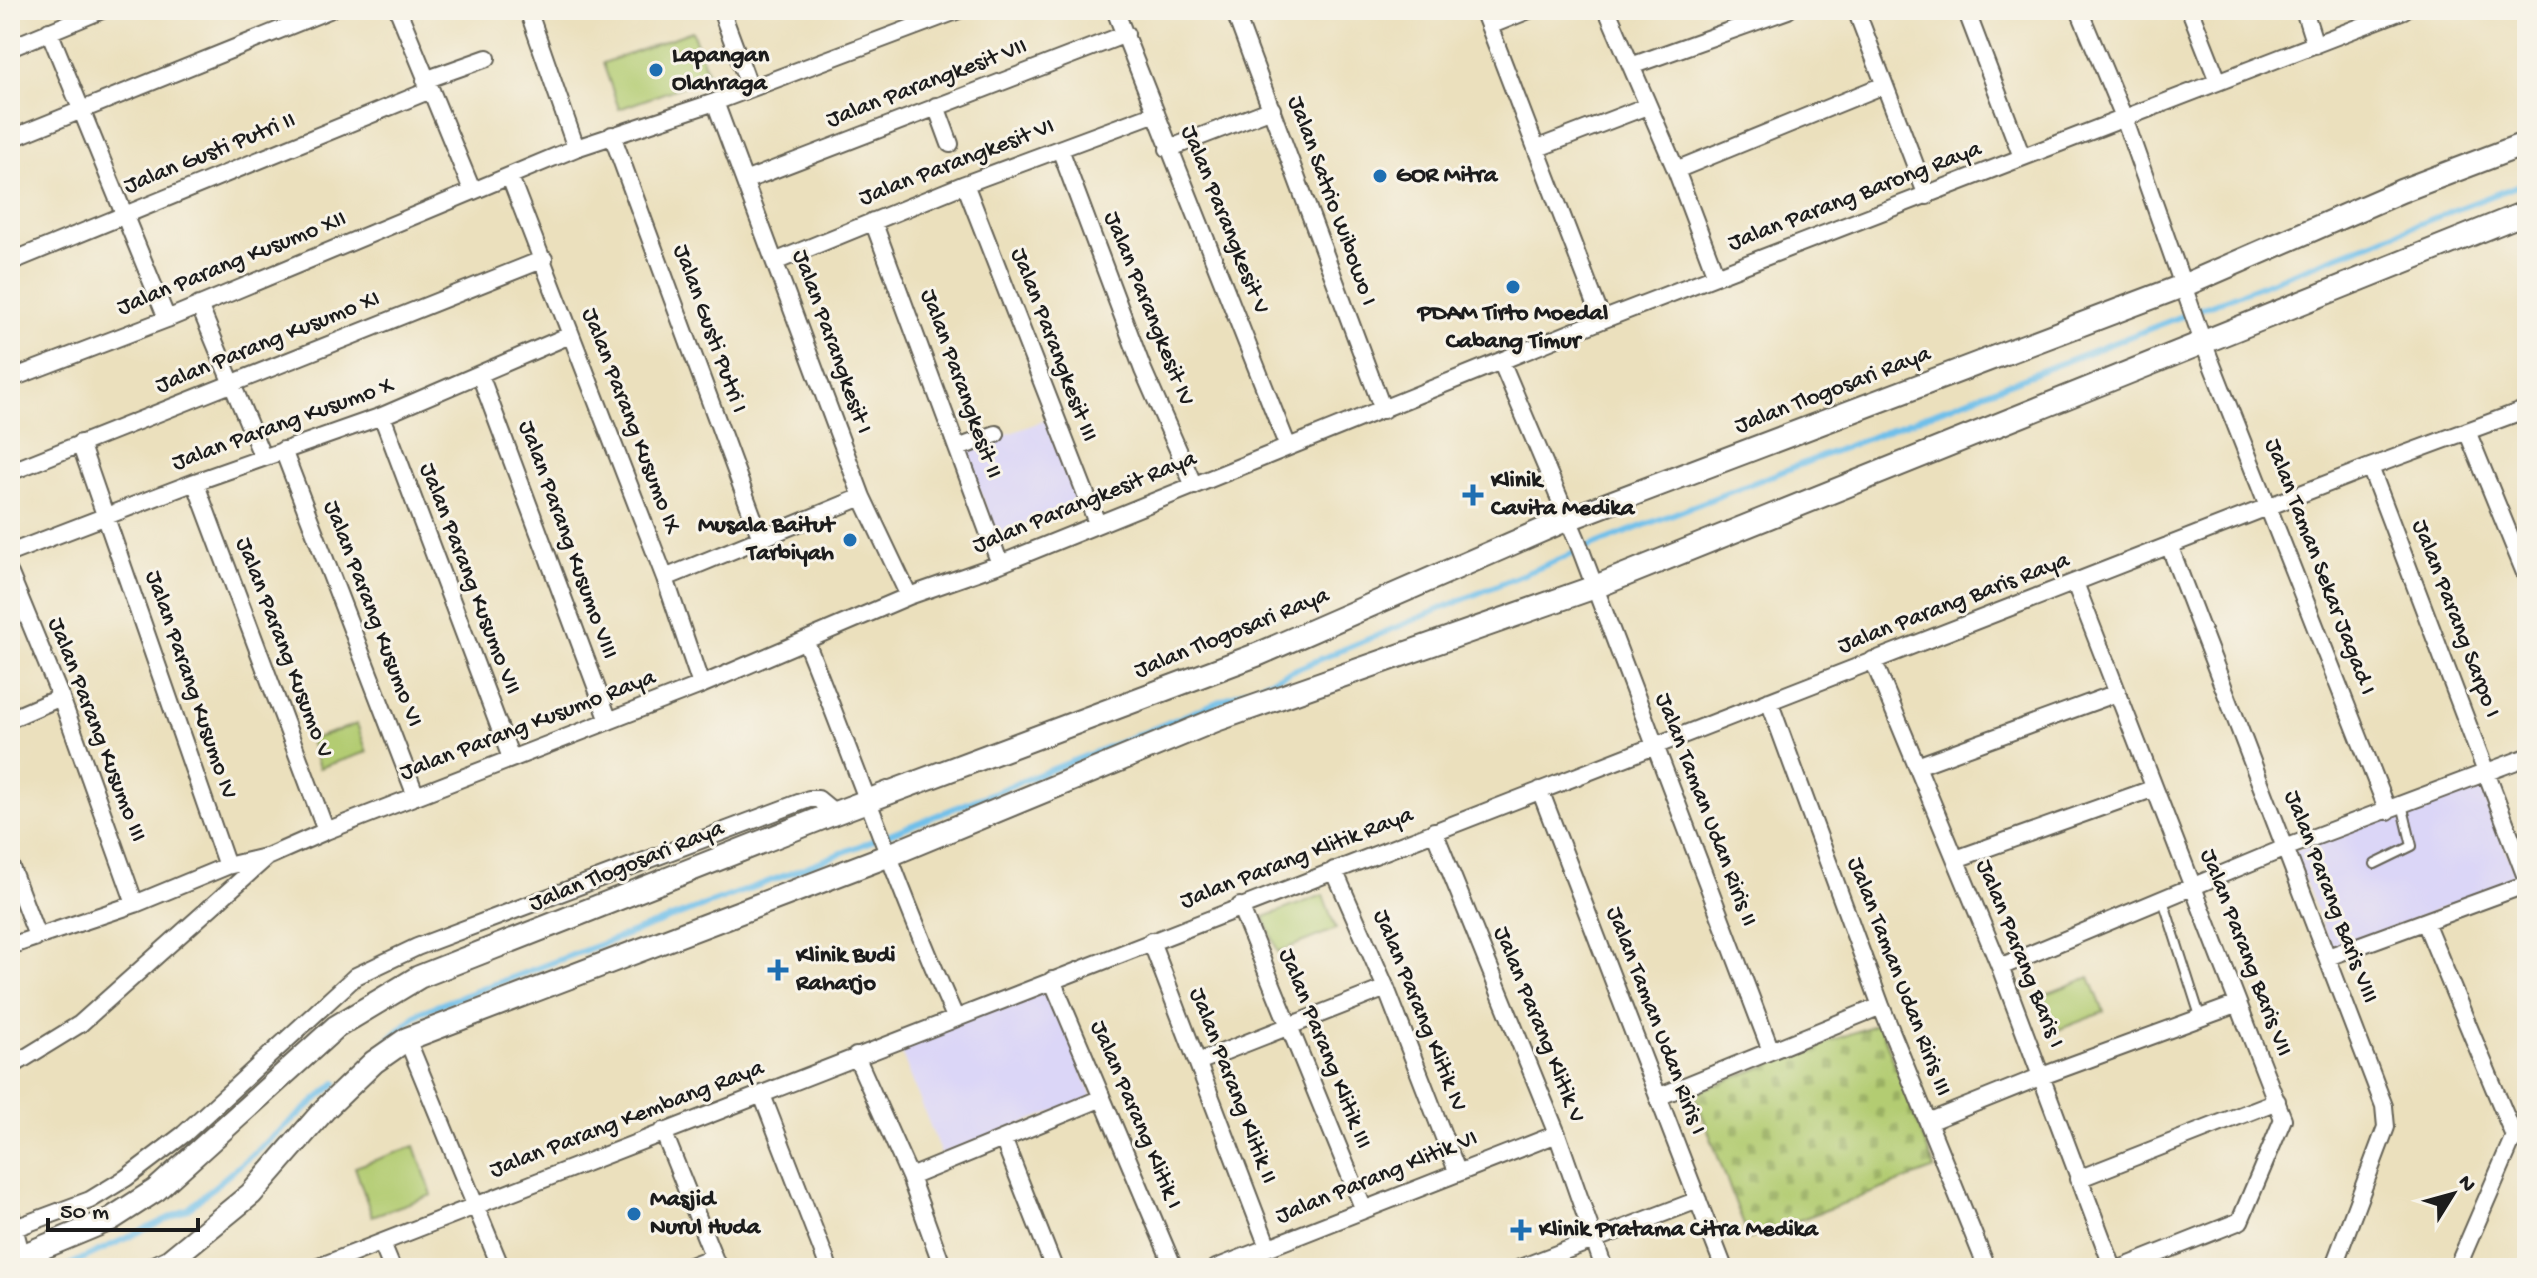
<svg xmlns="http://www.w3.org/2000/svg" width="2537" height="1278" font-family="'Gochi Hand',sans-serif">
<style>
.built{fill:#dbd6f7}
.cemetery{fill:url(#cemetery-stones);stroke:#687447;stroke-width:2}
.pitch{fill:#b3cc72;stroke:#687447;stroke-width:2}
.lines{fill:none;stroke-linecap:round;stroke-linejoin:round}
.stream{stroke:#6ebfea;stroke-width:6}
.lane-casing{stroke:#646154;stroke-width:12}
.street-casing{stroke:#646154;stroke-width:20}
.secondary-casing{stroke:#646154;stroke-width:26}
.lane{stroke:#fff;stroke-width:8}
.street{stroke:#fff;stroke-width:16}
.secondary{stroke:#fff;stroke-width:22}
.poi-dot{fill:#1f6fb2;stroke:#f7f3e8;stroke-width:3}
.labels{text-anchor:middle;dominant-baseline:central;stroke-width:6;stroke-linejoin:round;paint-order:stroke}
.poi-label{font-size:24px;font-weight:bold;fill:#1c1c1c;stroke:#f7f3e8;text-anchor:start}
.street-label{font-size:24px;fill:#1c1c1c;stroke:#f7f3e8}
</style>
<defs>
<pattern id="cemetery-stones" width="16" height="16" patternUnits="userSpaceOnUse" patternTransform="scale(2)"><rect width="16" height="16" fill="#b3cc72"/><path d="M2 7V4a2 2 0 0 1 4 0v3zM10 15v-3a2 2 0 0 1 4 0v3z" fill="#99af62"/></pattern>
</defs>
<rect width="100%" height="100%" fill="#f7f3e8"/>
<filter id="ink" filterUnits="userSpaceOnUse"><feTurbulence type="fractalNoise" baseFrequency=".0125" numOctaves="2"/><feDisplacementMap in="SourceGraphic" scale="16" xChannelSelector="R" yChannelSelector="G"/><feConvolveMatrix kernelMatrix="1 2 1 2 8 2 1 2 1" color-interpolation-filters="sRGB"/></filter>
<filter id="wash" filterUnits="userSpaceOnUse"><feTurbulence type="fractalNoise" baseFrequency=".006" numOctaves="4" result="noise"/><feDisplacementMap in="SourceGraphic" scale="32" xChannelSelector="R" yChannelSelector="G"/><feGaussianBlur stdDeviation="1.8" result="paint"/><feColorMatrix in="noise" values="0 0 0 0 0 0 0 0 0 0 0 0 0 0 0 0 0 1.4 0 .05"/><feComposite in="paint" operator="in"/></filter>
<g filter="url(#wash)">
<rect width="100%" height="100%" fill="#ebe0bd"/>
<path class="built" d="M1051,418L1083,502L996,534L965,450Z
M2477,779L2517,878L2333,951L2293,851Z
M1049,986L1092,1097L941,1154L898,1044Z"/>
<path class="cemetery" d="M1879,1023L1935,1169L1749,1239L1694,1093Z"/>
<path class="pitch" d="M692,31L709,77L619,109L603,63Z
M357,724L367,752L319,768L310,740Z
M1323,895L1336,929L1278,952L1264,917Z
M2090,977L2104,1012L2050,1033L2036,998Z
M415,1146L432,1195L372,1216L355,1167Z"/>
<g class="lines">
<path class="stream" d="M388,1040L420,1012L786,875L1141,734L1596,544L2527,182
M63,1268L188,1209L336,1083"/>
</g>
</g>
<g filter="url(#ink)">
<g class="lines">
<g class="lane-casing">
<path id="lane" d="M2375,864L2412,846L2402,804
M2163,900L2200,1016"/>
</g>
<g class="street-casing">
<path id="street" d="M398,10L472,190
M528,10L576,148
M721,10L750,88
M1115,10L1288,447
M1234,10L1383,410
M1483,10L1602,320
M1607,10L1676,170L1716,276
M1856,10L1927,196
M1966,10L2022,157
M2079,10L2124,118L2203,342L2388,811
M2190,10L2218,81
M2304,10L2315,45
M1489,26L1529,10
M49,31L167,319
M10,48L102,10
M1631,66L1788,10
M425,80L487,58
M715,102L862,497L909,596
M936,106L950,144
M612,135L761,539
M10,139L329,10
M1538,148L1647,106
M1060,149L1143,370L1194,486
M1168,149L1272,109
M1676,170L1884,85
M510,177L665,578L701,685
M747,180L1126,34
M965,184L1097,523
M873,221L1000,564
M777,261L965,184L1156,113
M10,262L428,91
M199,305L263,458
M1501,361L1577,540L1771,1051
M480,375L609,721
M10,379L167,319L576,148L715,102L959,10
M382,416L511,758
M2467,431L2527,578
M80,443L227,866
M958,448L996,434
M283,450L416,796
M2370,467L2527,880
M10,472L544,259
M195,482L326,831
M2169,545L2384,1106L2386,1127L2333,1268
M10,553L195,482L382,416L570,335
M10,574L63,703L135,904
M665,578L862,497
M2075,583L2283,1119L2240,1221L2122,1268
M806,642C857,767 900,894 955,1017
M1873,660L2000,967L2113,1268
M1769,701L1881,1006L1987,1268
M10,719L61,697
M1917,766L2117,693
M1540,790L1724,1268
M1434,831L1557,1134L1604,1268
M1956,859L2152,789
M10,865L37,936
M1334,870L1386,988L1457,1171
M1240,906L1364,1210
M2425,922L2514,1136
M1151,941L1268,1247
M10,946L135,904L227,866L265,857
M2328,957L2527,884
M2000,967L2285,848L2527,757
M1052,980L1174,1268
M407,1039L501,1268
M856,1056L910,1177L943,1268
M1198,1062L1386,988
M10,1067L80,1024L267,857L326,831L701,685L909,596L1000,564L1602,320L2404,10
M762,1095L829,1268
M1658,1097L1881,1006
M1928,1122L2042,1076L2238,1004
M663,1131L718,1268
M1004,1141L1054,1268
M910,1177L1102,1098
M2078,1179L2277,1101
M10,1212L22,1257
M15,1228L90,1200L126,1178L184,1134L356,976L417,947L809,799H818L835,813
M382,1244L392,1268
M316,1268L2370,467L2527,409
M685,1268L713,1257
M1216,1268L1557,1134
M1520,1268L1698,1200
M2457,1268L2514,1136L2527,1142"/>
</g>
<g class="secondary-casing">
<path id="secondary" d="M10,1261L111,1219L156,1190L336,1027L419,977L835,813L1259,654L1568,519L2185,285L2401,191L2527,143
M154,1268L169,1261L251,1194L325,1109L374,1062L407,1039L887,856L1216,720L1595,587L2527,212"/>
</g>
<use href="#lane" class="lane"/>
<use href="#street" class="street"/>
<use href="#secondary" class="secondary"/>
</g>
</g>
<g class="poi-dot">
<circle cx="656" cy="70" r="8"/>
<circle cx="1380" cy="176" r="8"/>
<circle cx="1513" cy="287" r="8"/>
<path d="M1469 483h8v8h8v8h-8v8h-8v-8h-8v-8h8z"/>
<circle cx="850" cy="540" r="8"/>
<path d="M774 958h8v8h8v8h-8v8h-8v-8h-8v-8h8z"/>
<circle cx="634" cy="1214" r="8"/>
<path d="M1517 1218h8v8h8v8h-8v8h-8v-8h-8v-8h8z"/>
</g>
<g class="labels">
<g class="poi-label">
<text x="672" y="56">Lapangan<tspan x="672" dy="28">Olahraga</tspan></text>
<text x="1396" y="176">GOR Mitra</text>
<text x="1513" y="314" text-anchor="middle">PDAM Tirto Moedal<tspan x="1513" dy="28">Cabang Timur</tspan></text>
<text x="1491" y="481">Klinik<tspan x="1491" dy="28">Cavita Medika</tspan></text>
<text x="834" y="526" text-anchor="end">Musala Baitut<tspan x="834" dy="28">Tarbiyah</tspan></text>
<text x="796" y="956">Klinik Budi<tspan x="796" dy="28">Raharjo</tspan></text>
<text x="650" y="1200">Masjid<tspan x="650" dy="28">Nurul Huda</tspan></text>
<text x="1539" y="1230">Klinik Pratama Citra Medika</text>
</g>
<g class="street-label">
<text transform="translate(927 84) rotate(-21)">Jalan Parangkesit VII</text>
<text transform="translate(210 154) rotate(-22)">Jalan Gusti Putri II</text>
<text transform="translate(957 163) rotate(-21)">Jalan Parangkesit VI</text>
<text transform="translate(1855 197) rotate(-21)">Jalan Parang Barong Raya</text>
<text transform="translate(1331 201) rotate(70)">Jalan Satrio Wibowo I</text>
<text transform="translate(1224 220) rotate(68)">Jalan Parangkesit V</text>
<text transform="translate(232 264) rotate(-22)">Jalan Parang Kusumo XII</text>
<text transform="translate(1148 309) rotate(68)">Jalan Parangkesit IV</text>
<text transform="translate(709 329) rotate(70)">Jalan Gusti Putri I</text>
<text transform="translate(831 342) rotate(70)">Jalan Parangkesit I</text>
<text transform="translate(268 343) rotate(-22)">Jalan Parang Kusumo XI</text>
<text transform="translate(1053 345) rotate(69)">Jalan Parangkesit III</text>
<text transform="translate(960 384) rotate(70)">Jalan Parangkesit II</text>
<text transform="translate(1833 391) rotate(-21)">Jalan Tlogosari Raya</text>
<text transform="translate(630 421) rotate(69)">Jalan Parang Kusumo IX</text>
<text transform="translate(283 425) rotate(-20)">Jalan Parang Kusumo X</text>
<text transform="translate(1085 503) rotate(-22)">Jalan Parangkesit Raya</text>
<text transform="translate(567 540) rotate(70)">Jalan Parang Kusumo VIII</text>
<text transform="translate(2319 567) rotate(69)">Jalan Taman Sekar Jagad I</text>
<text transform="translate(469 579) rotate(69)">Jalan Parang Kusumo VII</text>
<text transform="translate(1954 604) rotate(-21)">Jalan Parang Baris Raya</text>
<text transform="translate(372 614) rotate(69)">Jalan Parang Kusumo VI</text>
<text transform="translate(2455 619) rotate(69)">Jalan Parang Sarpo I</text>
<text transform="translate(1232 634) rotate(-22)">Jalan Tlogosari Raya</text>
<text transform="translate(283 648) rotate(69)">Jalan Parang Kusumo V</text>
<text transform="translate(190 685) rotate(71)">Jalan Parang Kusumo IV</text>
<text transform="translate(528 726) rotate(-21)">Jalan Parang Kusumo Raya</text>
<text transform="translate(96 730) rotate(69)">Jalan Parang Kusumo III</text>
<text transform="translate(1705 810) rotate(69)">Jalan Taman Udan Riris II</text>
<text transform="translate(1297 859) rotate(-21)">Jalan Parang Klitik Raya</text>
<text transform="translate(627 867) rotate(-22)">Jalan Tlogosari Raya</text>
<text transform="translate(2330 897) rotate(69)">Jalan Parang Baris VIII</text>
<text transform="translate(2245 953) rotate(69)">Jalan Parang Baris VII</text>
<text transform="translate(2019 954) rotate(68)">Jalan Parang Baris I</text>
<text transform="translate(1898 977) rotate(69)">Jalan Taman Udan Riris III</text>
<text transform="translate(1419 1011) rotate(68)">Jalan Parang Klitik IV</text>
<text transform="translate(1655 1021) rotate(69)">Jalan Taman Udan Riris I</text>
<text transform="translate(1538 1025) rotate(68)">Jalan Parang Klitik V</text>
<text transform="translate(1324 1049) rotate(68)">Jalan Parang Klitik III</text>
<text transform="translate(1232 1086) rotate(69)">Jalan Parang Klitik II</text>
<text transform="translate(1135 1115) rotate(67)">Jalan Parang Klitik I</text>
<text transform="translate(627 1120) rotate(-21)">Jalan Parang Kembang Raya</text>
<text transform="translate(1377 1178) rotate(-22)">Jalan Parang Klitik VI</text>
</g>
</g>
<rect width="2537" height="1278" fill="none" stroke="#f7f3e8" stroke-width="40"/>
<g transform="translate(2453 1194) rotate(53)" stroke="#f7f3e8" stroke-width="6" paint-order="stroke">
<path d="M0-6L14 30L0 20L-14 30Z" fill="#1c1c1c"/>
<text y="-12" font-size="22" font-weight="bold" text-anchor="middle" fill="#1c1c1c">N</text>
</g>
<path d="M48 1218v12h150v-12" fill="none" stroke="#1c1c1c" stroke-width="4"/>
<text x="60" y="1218" font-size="24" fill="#1c1c1c" stroke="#f7f3e8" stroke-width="6" paint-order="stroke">50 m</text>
</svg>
